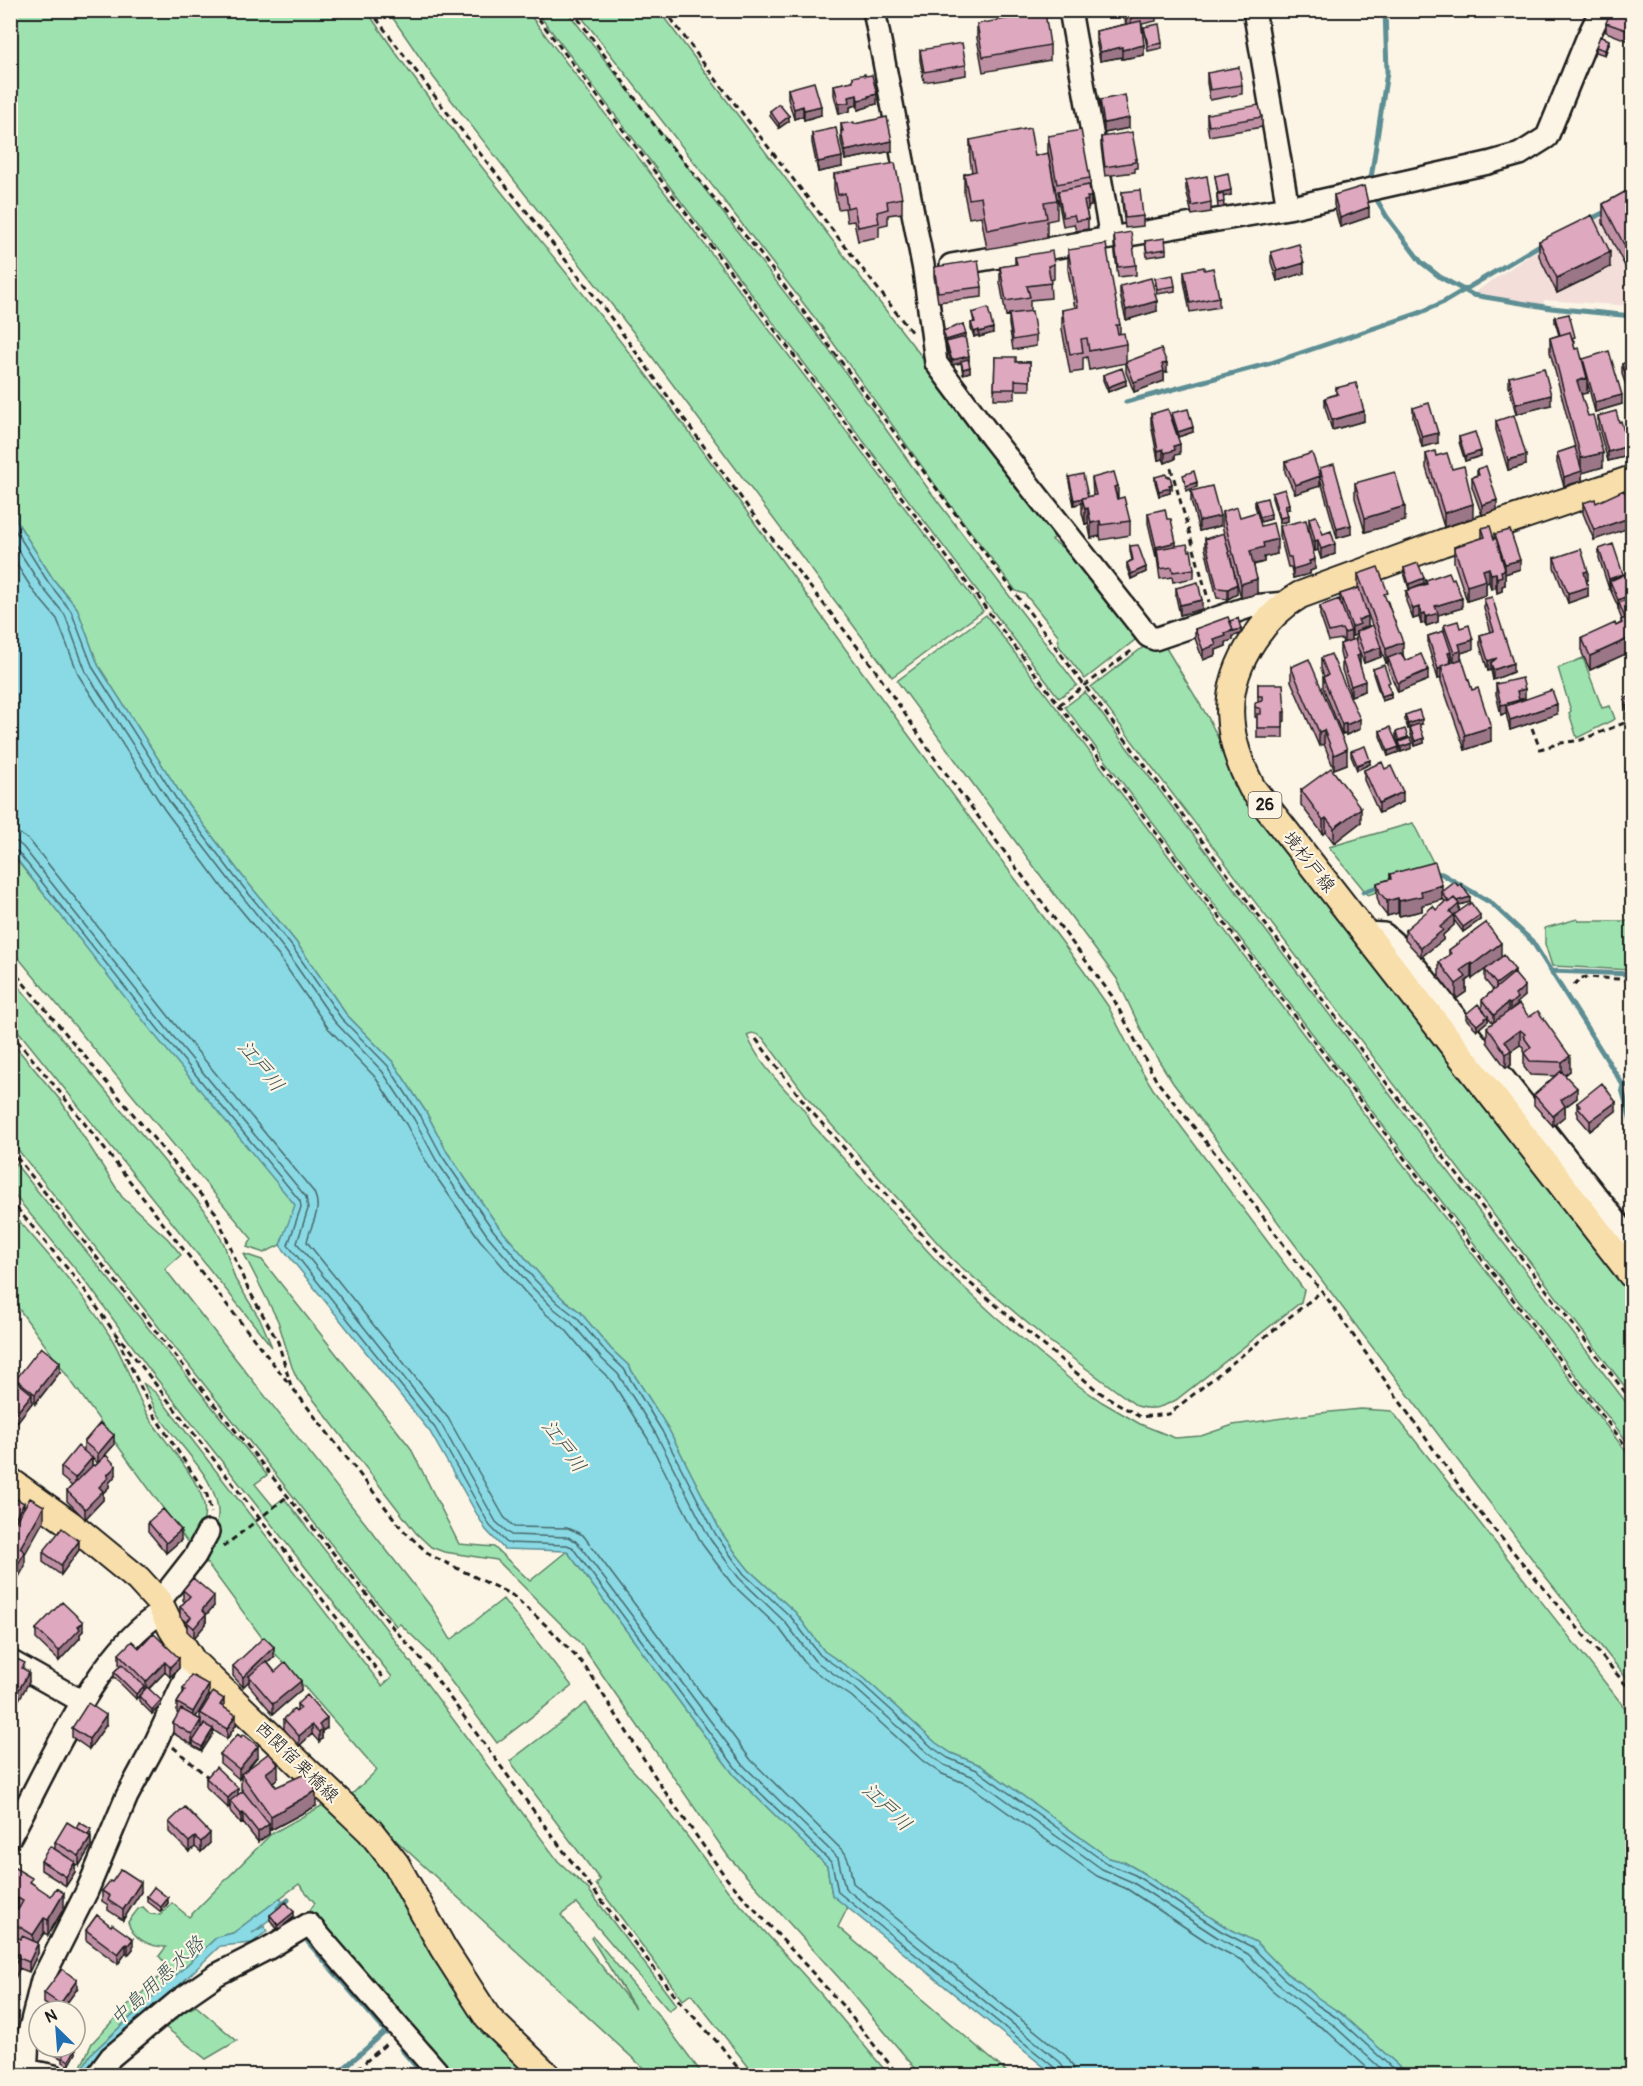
<svg xmlns="http://www.w3.org/2000/svg" width="1643" height="2086" font-family="Pangolin,'Klee One',sans-serif">
<style>
.built{fill:#f3deda}
.green{fill:#9ee3af;stroke:#5d8066;stroke-width:1.5}
.water{fill:#89dae4;stroke:#5d8e94;stroke-width:1.5}
.lines{fill:none;stroke-linecap:round;stroke-linejoin:round}
.shore{stroke:#48686c;stroke-width:1.5}
.stream{stroke:#5d8e94;stroke-width:5}
.minor-casing{stroke:#1c1c1c;stroke-width:26}
.major-casing{stroke:#1c1c1c;stroke-width:30}
.path{stroke:#1c1c1c;stroke-width:3;stroke-dasharray:6 4.5;stroke-linecap:butt}
.minor{stroke:#fcf5e5;stroke-width:21}
.major{stroke:#f8deab;stroke-width:26}
.wall{fill:#bf90a4;stroke:#1c1c1c;stroke-width:1.5;fill-rule:evenodd}
.shaded-wall{fill:#9b7686;stroke:#1c1c1c;stroke-width:1.5}
.building{fill:#dea8bf;stroke:#1c1c1c;stroke-width:1.5}
.labels{text-anchor:middle;dominant-baseline:central;stroke-width:4.5;stroke-linejoin:round;paint-order:stroke}
.shield{fill:#fcf5e5;stroke:#5f5d58;stroke-width:1.5}
.shield-label{font-size:16px;font-weight:bold;fill:#1c1c1c}
.street-label{font-size:18px;fill:#1c1c1c;stroke:#fcf5e5}
.water-label{font-size:20px;font-style:italic;fill:#3d5558;stroke:#fcf5e5}
</style>
<rect width="100%" height="100%" fill="#fcf5e5"/>
<filter id="ink" filterUnits="userSpaceOnUse"><feTurbulence type="fractalNoise" baseFrequency=".0167" numOctaves="2"/><feDisplacementMap in="SourceGraphic" scale="12" xChannelSelector="R" yChannelSelector="G"/><feConvolveMatrix kernelMatrix="1 2 1 2 8 2 1 2 1" color-interpolation-filters="sRGB"/></filter>
<g filter="url(#ink)">
<path class="built" d="M1632,201V306L1544,300L1543,306L1475,292L1533,253Z"/>
<path class="green" d="M10,11H367C448,132 545,243 634,359C697,440 755,524 815,607C903,729 993,849 1083,970L1108,1006L1137,1063L1153,1089L1304,1290L1301,1302L1176,1400C1162,1407 1153,1411 1137,1406L1045,1338L953,1260L810,1101L763,1038C758,1035 753,1031 747,1035C754,1053 769,1072 782,1086C793,1099 806,1109 812,1124L945,1270L995,1316L1072,1381L1102,1402L1140,1424L1175,1438L1201,1436L1233,1425L1320,1413L1361,1409L1392,1411L1632,1717V2075H1409L1340,2013L1318,1998L1301,1983L1287,1974L1256,1942L1224,1926L1138,1870L1124,1862L1109,1858L980,1765L951,1753L936,1743L864,1678L824,1651L796,1613L749,1570L737,1555L721,1532L668,1428L628,1365L611,1349L580,1312L562,1298L540,1275L498,1226L447,1152L426,1112L393,1062L346,1014L296,942L240,873L182,796L98,665L77,608L53,579L17,522L10,453Z
M388,11H527L983,611L892,677L641,342L434,78Z
M536,11H567L833,355L929,490L1077,685L1059,698Z
M577,11H659L873,294L1059,533L1052,540L1084,564L1140,636L1085,679L1059,646L1058,635L1025,594L1016,591L939,490L821,326Z
M986,615L1357,1105L1632,1459V1685L1545,1576L1173,1083L1147,1042L1117,979L897,681Z
M1163,643L1209,719L1223,749L1355,940L1632,1293V1396L1091,687L1146,645L1150,649Z
M1583,658L1602,708L1610,706L1615,719L1577,738L1569,713L1571,711L1558,668Z
M1085,692L1432,1150L1632,1410V1448L1327,1053L1065,707Z
M1413,823L1438,872L1368,895L1329,847Z
M10,852L296,1205L280,1245L264,1253L247,1247L252,1239L11,949Z
M1577,919L1579,921H1632V970L1552,966L1545,944V928Z
M10,976L204,1209L224,1244L235,1279L261,1321L272,1347L11,1022Z
M10,1040L61,1101L122,1197L168,1239L181,1255L165,1269L432,1608L451,1640L503,1599L572,1686L497,1743L429,1652L400,1624L396,1626L11,1141Z
M10,1157L267,1475L255,1484L273,1506L284,1498L384,1626L558,1861L588,1889L676,2005L669,2011L577,1903L561,1915L635,2008L591,1938L593,1936L659,2016L703,2075H651L349,1797L377,1770L266,1643L204,1559C211,1546 217,1531 218,1515C220,1479 174,1442 157,1412C152,1403 148,1392 143,1383L156,1393L382,1686L392,1677L149,1369L87,1283L11,1191Z
M10,1210C44,1251 82,1291 110,1336C127,1362 134,1393 150,1419C166,1443 194,1473 203,1500C208,1517 201,1533 191,1547L11,1298Z
M244,1254L262,1260L410,1447L459,1544L494,1547L530,1581L567,1551L734,1775L827,1866L832,1895L848,1907L838,1927L1010,2075H921L840,1979L728,1856L581,1644L497,1560L444,1552L431,1547L416,1533L297,1378L292,1367L278,1321Z
M586,1703L628,1765L661,1801L728,1891L821,1994L889,2075H755L691,1994L683,2000L596,1884L600,1880L510,1761Z
M325,1804L375,1854L532,2075H456L310,1910L315,1903L299,1884L233,1933L217,1937L90,2055L79,2075H77L92,2043L119,2014L169,1968L159,1956L166,1947C151,1947 132,1939 128,1922L138,1909L143,1907L150,1914L161,1915L172,1903L189,1917L271,1834Z
M196,2006L237,2041L206,2059L160,2023Z"/>
<path class="water" d="M11,453L17,522L53,579L77,608L98,665L182,796L240,873L296,942L346,1014L393,1062L426,1112L447,1152L498,1226L540,1275L562,1298L580,1312L611,1349L628,1365L668,1428L721,1532L737,1555L749,1570L796,1613L824,1651L864,1678L936,1743L951,1753L980,1765L1109,1858L1124,1862L1138,1870L1224,1926L1256,1942L1287,1974L1301,1983L1318,1998L1340,2013L1409,2075H1054L832,1895L827,1866L734,1775L567,1551L504,1549L486,1530L430,1432L280,1245L295,1205L157,1038L11,852Z
M280,1898L286,1907L252,1933L264,1926L267,1931L252,1943L220,1946L107,2055L91,2075L79,2076L90,2055L217,1937L233,1933Z"/>
<g class="lines">
<path class="shore" d="M10,516L12,525L48,582L71,611L93,668L177,800L235,877L291,945L341,1018L388,1066L420,1115L442,1156L493,1230L535,1280L558,1303L576,1317L607,1353L624,1369L662,1431L716,1535L744,1574L791,1617L820,1655L861,1683L933,1748L948,1758L977,1770L1106,1863L1135,1875L1221,1931L1252,1947L1283,1978L1314,2003L1337,2018L1401,2076
M10,537L42,587L65,615L86,672L171,804L230,881L285,950L335,1022L382,1071L414,1119L436,1160L487,1235L530,1285L553,1308L571,1322L602,1359L618,1374L656,1434L710,1539L739,1578L785,1622L815,1661L856,1689L929,1754L944,1765L974,1777L1102,1869L1132,1882L1217,1937L1248,1954L1278,1984L1310,2009L1332,2024L1389,2076
M10,554L34,592L57,619L79,676L164,809L222,887L278,955L328,1028L375,1077L406,1124L428,1165L480,1240L524,1291L547,1315L565,1329L595,1365L611,1380L648,1439L702,1544L732,1584L779,1628L808,1667L851,1696L923,1761L940,1773L969,1785L1097,1876L1127,1889L1212,1945L1243,1961L1272,1990L1305,2017L1327,2031L1376,2076
M10,833L20,834L30,841L174,1023L313,1191C324,1210 310,1224 307,1242L448,1418L504,1517L514,1527L568,1528L583,1535L751,1760L845,1853L849,1862L853,1883L1066,2056L1073,2066L1074,2076
M10,842H17L23,847L167,1029L306,1197L308,1209L297,1243L441,1424L496,1522L511,1535L568,1537L577,1542L744,1766L838,1858L845,1888L1060,2062L1064,2069L1065,2076
M10,849L18,852L162,1034L300,1201L301,1207L288,1245L435,1428L490,1526L507,1543L567,1545L572,1547L738,1771L832,1863L838,1892L1055,2068L1058,2076"/>
<path class="stream" d="M1370,185L1387,72L1385,10
M1374,195L1387,217L1421,262L1440,277L1473,295L1551,308L1632,316
M1589,220L1607,211
M1126,402L1271,363L1419,313L1444,302L1545,242
M1434,873L1442,874L1491,903L1532,941L1623,1085L1632,1086
M1363,892L1381,886
M1551,971L1632,974
M1623,1085L1622,1089L1632,1124
M278,1908L288,1900
M308,1942L387,2033
M401,2049L424,2076
M335,2076L386,2031"/>
<g class="minor-casing">
<path id="minor" d="M874,10L924,270L936,363L992,438L1148,636L1155,639L1252,606L1286,603
M1070,10L1111,238
M1254,10L1288,208
M951,265L1288,208L1488,163L1520,154L1547,137L1587,39L1601,10
M1364,933L1384,934L1403,951L1632,1241
M159,1602L195,1556L208,1532
M10,1661L81,1701
M10,1837C47,1770 97,1649 164,1611
M26,2070L54,2076
M26,2076L28,2037L42,1980L87,1891L127,1796L153,1748L193,1662
M97,2076L111,2057L177,2002L216,1975L267,1949L309,1924L441,2076"/>
</g>
<g class="major-casing">
<path id="major" d="M1632,479L1442,543L1300,595C1281,606 1266,621 1254,639C1220,689 1225,736 1252,788L1632,1275
M10,1481L77,1529L138,1579L159,1602L172,1629L193,1662L370,1831L396,1864L443,1948L488,2018L548,2076"/>
</g>
<path class="path" d="M370,10L446,111L604,308L755,517L871,664L936,760L1112,996L1156,1080L1227,1168L1295,1260L1322,1291
M532,10L1317,1045L1632,1454
M572,10L660,133L758,251L1084,685L1354,1041L1632,1401
M665,10L701,60L912,333
M1171,468L1209,602
M1059,705L1134,649
M1532,728L1540,749L1561,743L1581,740L1632,720
M10,967L216,1213L246,1285L278,1342L291,1386L403,1530L430,1555L512,1595L549,1628L585,1666L663,1789L727,1879L842,2005L899,2076
M1574,985L1581,978L1588,977L1632,980
M10,1032L59,1091L290,1385
M756,1039L810,1110L952,1268L1099,1392L1140,1417L1169,1414L1322,1291L1470,1501L1632,1692
M10,1149L394,1629L422,1660L565,1853L680,2002L721,2046L744,2076
M10,1200L82,1286L114,1332
M115,1332L385,1680
M117,1338L154,1415L207,1495L211,1513
M223,1547L288,1496
M173,1747L209,1778
M349,2076L386,2044"/>
<use href="#minor" class="minor"/>
<use href="#major" class="major"/>
</g>
<path class="wall" d="M1123,10H1156V21L1142,24L1144,55L1122,59V57L1100,61L1096,40V31L1126,24Z
M1632,10L1629,41L1606,32V23Z
M977,24L1050,45V60L983,72L977,38Z
M1144,27L1162,43V48L1148,51L1144,32Z
M1609,44L1605,55L1596,52V47Z
M920,50L966,65V75L924,82L920,60Z
M1207,73L1242,85V94L1210,100L1207,83Z
M853,77L877,104L868,106V107L858,110L857,105L850,107V111L839,114L834,95V85L853,81Z
M788,89L821,115L804,120L803,116L794,119L788,99Z
M1100,100L1129,128L1104,133L1100,110Z
M770,111L789,121L779,128L770,116Z
M1207,114L1262,117V127L1209,136L1207,124Z
M841,124H854L892,151L845,160L841,141Z
M812,133L842,167L818,172L812,143Z
M1048,136L1090,178L1091,206L1088,207V210H1086L1088,219V229L1076,231L1074,224L1063,226L1058,199H1057L1048,151Z
M1101,137L1137,159V168H1135V172L1105,176L1101,146Z
M970,140L1035,156L1057,200V219L1047,221V238L987,249L981,216L969,218L964,193V174L972,172L970,159Z
M834,174L902,198V213L888,215V224L879,226V237L858,241L854,221L847,222L845,208L838,209L834,189Z
M1215,176L1231,195L1223,197L1224,207L1218,208L1217,199V194H1218Z
M1186,180L1211,202V212L1192,215L1186,189Z
M1632,188V280L1603,223V204Z
M1122,192L1143,216V226L1125,228L1122,202Z
M1334,195L1369,217L1340,227L1334,205Z
M1114,235L1136,265V275L1118,277L1114,245Z
M1145,241L1166,249V254L1147,257Z
M1539,241L1610,267L1557,293L1539,256Z
M1068,250L1120,325V333L1126,344V363L1089,370L1087,357L1083,358V371L1070,373L1062,329V310L1075,308L1068,270Z
M1271,252L1304,273L1277,281L1271,262Z
M1015,257L1054,264V279L1050,280L1051,298L1030,300V311L1036,336V346L1013,350L1009,324V315L1006,316L1000,282V267L1015,265Z
M934,267L982,287V297L938,302L934,276Z
M1204,270L1219,297V307L1190,312L1184,281V271Z
M1155,278L1175,286V291L1157,294Z
M1120,286L1157,311L1126,320L1120,295Z
M972,313L993,333L979,337V335L974,337L971,328V323L974,322Z
M1555,317L1575,342L1573,343L1575,349L1583,364V359L1622,404L1595,412L1587,381V393L1581,394L1603,467L1582,473V481L1564,486L1557,463V453L1575,447L1550,352V338L1559,335L1555,322Z
M943,331L966,339H965L969,361H968L970,372L963,374L961,363L952,365L943,336Z
M995,357L1016,362H1030V390H1015V399H994Z
M1632,360V436L1630,429V420L1626,410V401L1631,399L1622,374V364Z
M1126,362L1167,372L1164,373V381L1134,392L1126,372Z
M1103,375L1126,385L1108,392L1103,380Z
M1509,377L1551,405L1516,414L1509,387Z
M1336,388L1364,421L1332,430L1325,407V398L1336,394Z
M1413,408L1438,443L1422,447L1413,417Z
M1172,413L1193,432L1178,437L1172,418Z
M1151,414L1180,454L1175,455V459L1165,463L1163,459L1158,460L1151,424Z
M1598,416L1619,422L1628,456L1608,461L1598,426Z
M1496,421L1526,465L1508,470L1496,430Z
M1459,437L1481,456L1465,461L1459,442Z
M1426,454L1436,456L1452,469L1473,518L1444,527L1426,468Z
M1285,462L1320,476V468L1351,534L1337,538L1320,478V486L1295,494L1285,472Z
M1477,469L1497,510L1482,515L1472,487V477L1477,475Z
M1069,477L1088,497L1093,495L1092,478L1118,499L1130,521V535L1101,540L1100,536L1091,538L1088,523L1085,524L1082,513V503L1074,505L1069,482Z
M1155,477L1172,489L1170,490V493L1159,496L1155,482Z
M1355,483L1405,521L1365,532L1355,498Z
M1191,491L1220,526L1199,531L1191,501Z
M1272,493L1289,509H1286L1288,521L1280,523L1272,498Z
M1255,501L1271,519L1260,522L1255,506Z
M1628,501L1594,540L1583,513V503H1596Z
M1222,512L1240,517L1261,526L1277,554L1264,557V562L1254,565L1257,594L1241,598L1222,526Z
M1148,513L1167,519L1176,546L1189,551L1194,569V578L1173,582L1172,577L1160,579L1157,557H1156L1148,523Z
M1309,518L1323,534L1335,554L1321,559L1318,550L1315,551L1309,528Z
M1280,526L1315,569L1310,571V574L1293,578L1291,567H1288L1280,536Z
M1482,528L1494,539H1495V534L1520,569L1505,574V572V585L1502,586V591L1497,593L1496,587L1491,589L1489,582L1486,583V595L1467,601L1454,562V547L1482,538Z
M1205,539L1237,594L1228,599L1217,598L1205,548Z
M1130,546L1146,572L1131,579L1127,568V563L1132,560L1130,551Z
M1599,549L1623,575L1632,571V651L1590,670L1582,653V638L1616,626L1621,623V620H1622L1619,612V609L1610,589H1609L1599,558Z
M1554,558L1588,580L1587,581L1588,596L1568,603L1554,567Z
M1404,568L1424,583L1409,589L1404,573Z
M1358,574L1388,602L1405,661L1428,680L1398,692L1388,668V662L1386,663L1381,649V657L1364,663L1359,650L1360,664V665L1365,691L1351,696L1342,670V661L1340,653V644L1343,643L1342,639L1329,641L1320,615V606L1340,603V594L1358,588ZM1366,609L1372,625L1360,630V629L1368,626ZM1351,633L1352,636L1356,635V640H1351Z
M1426,580L1462,608L1438,615V622L1426,626L1425,623L1421,624L1419,617L1413,619L1406,601V591L1426,584Z
M1176,588L1202,609L1180,615L1176,597Z
M1484,599L1513,672L1493,680L1491,670L1488,671L1480,645V635L1491,632L1484,609Z
M1230,621L1241,634L1233,636V640L1226,642V646L1216,650V655L1203,660L1195,638V629Z
M1444,625L1460,628L1473,649L1461,653V660L1491,741L1465,750L1441,681V678L1438,679L1428,646V636L1444,631ZM1451,654L1454,662L1451,663Z
M1321,658L1360,729L1346,735V733L1342,734L1323,687V677H1324L1321,668Z
M1291,667L1347,764L1334,769L1324,744L1319,746L1291,681Z
M1373,669L1390,687L1391,698L1382,701L1373,674Z
M1258,684L1285,712V721L1283,722V738H1257V718L1255,717V707L1258,702Z
M1496,684L1525,698L1519,700V702L1557,714L1510,730L1506,713L1501,715L1496,694Z
M1632,695V715L1630,713L1628,714L1625,706V701L1626,700V698Z
M1405,715L1422,724L1419,725L1424,743L1415,746L1410,732V728L1408,729L1405,720Z
M1380,731L1399,752L1388,756L1380,736Z
M1396,732L1408,739L1412,748L1401,752L1396,737Z
M1351,751L1370,764L1357,770L1351,756Z
M1385,769L1403,802L1379,813L1364,780V770Z
M1301,790L1361,822L1334,843L1326,832L1323,834L1301,805Z
M1390,874L1442,900L1422,905V911L1399,916L1398,913L1387,916L1380,907L1377,897V883L1390,879Z
M1442,892L1470,902L1459,905V911L1480,920L1463,932L1454,920V919V925L1443,935V940L1421,957L1405,940V930L1436,910L1445,902L1442,897Z
M1486,923L1472,979L1471,977L1466,981V992L1456,999L1439,977V962L1449,955V950Z
M1485,970L1515,974L1525,996L1517,1003V1005L1570,1071L1565,1075L1577,1098L1565,1107V1116L1553,1126L1534,1105V1095L1555,1076L1530,1075L1524,1067V1053L1523,1051V1047L1520,1045L1511,1051V1065L1506,1068L1487,1042V1027L1493,1023L1488,1017V1021L1477,1030L1466,1019V1014L1482,1008V1000L1493,990L1485,980Z
M1577,1103L1616,1111L1590,1131L1578,1117V1114L1577,1112Z
M60,1372L35,1404L32,1401V1403L14,1426L10,1423V1388L16,1381V1379Z
M84,1442L114,1445L98,1463L116,1475L109,1483V1487L103,1493V1500L85,1519L67,1501V1491L72,1486L61,1477V1467L84,1451ZM92,1458L98,1463L95,1466H92Z
M148,1522L181,1540L166,1553L148,1531Z
M79,1550L61,1575L43,1562V1552Z
M183,1590L214,1606L206,1615V1624L194,1638L187,1631V1623L180,1617V1607L185,1602L183,1600Z
M36,1629L83,1631L80,1634V1638L59,1661L36,1639Z
M139,1648L179,1668L170,1677L165,1672L149,1689L161,1705L152,1714L139,1701V1696L140,1694L136,1699L114,1677V1672L120,1666L119,1664V1654Z
M274,1657L268,1663L275,1672L301,1690L273,1714L249,1685V1681L243,1687L233,1676V1666Z
M10,1659L25,1670L29,1682L14,1708L10,1706Z
M183,1689L209,1695L196,1717L200,1720V1713L224,1708L236,1725L227,1739L213,1730V1734L202,1751L193,1746V1743L192,1745L173,1733V1723L179,1714L177,1713V1703L183,1693Z
M297,1704L327,1728L322,1731V1739L319,1742L312,1734L299,1746L284,1729V1719L297,1711Z
M106,1725L89,1749L72,1737V1728Z
M220,1754L258,1756L247,1769L278,1778L273,1782L276,1787L316,1806L271,1830L269,1828V1834L258,1842L243,1823L241,1824L230,1811V1806L228,1808L206,1787V1778L238,1795L243,1791L241,1788V1776L239,1779L220,1763Z
M169,1822L210,1843L201,1852L195,1847L189,1852L169,1832Z
M76,1828L91,1833L90,1836L91,1846L79,1866L75,1864V1872L66,1886L41,1870V1861L55,1849V1842Z
M10,1865L32,1883L64,1908L48,1935L44,1933L37,1943L38,1953L29,1972L19,1968L10,1990Z
M112,1882L141,1892L123,1920L108,1910V1905L102,1901V1891Z
M147,1896L168,1903L161,1912L147,1901Z
M97,1915L133,1949L128,1955L126,1953L118,1964L86,1940V1930Z
M270,1915L294,1917L278,1930L270,1920Z
M77,1989L61,2011H56L44,2003V1993Z
M45,2047H74L76,2053L69,2066L63,2062V2059L45,2050Z"/>
<path class="shaded-wall" d="M1131,15V24L1126,26V16Z
M1632,21V31L1629,41V31Z
M1609,40V44L1605,55V50Z
M1144,45V55L1122,59V50Z
M1122,47V57L1100,61V52Z
M877,94V104L868,106V107L858,110V100Z
M857,95V105L850,107V111L839,114V104L849,97Z
M803,106V116L794,119V109Z
M821,106V115L804,120V110Z
M789,116V121L779,128V124Z
M1129,118V128L1104,133V123Z
M892,141V151L845,160V151Z
M842,157V167L818,172V162Z
M1231,190V195L1218,198V193Z
M1087,197H1091V206L1088,207Z
M1369,207V217L1340,227V218Z
M1610,252V267L1557,293V278Z
M1304,263V273L1277,281V271Z
M1157,301V311L1126,320V310Z
M993,328V333L979,337V332Z
M979,330V335L974,337V332Z
M966,334V339L947,345L946,340Z
M969,356V361L952,365V360Z
M1167,363V372L1164,373V381L1134,392V382L1162,364Z
M970,367V372L963,374V369Z
M1587,378V393L1577,395V381Z
M1126,380V385L1108,392V387Z
M1551,395V405L1516,414V404Z
M1622,395V404L1595,412V402Z
M1364,411V421L1332,430V420Z
M1193,427V432L1178,437V432Z
M1438,433V443L1422,447V437Z
M1180,444V454L1175,455V459L1165,463V453L1174,446Z
M1628,446V456L1608,461V452Z
M1163,449V459L1158,460V451Z
M1481,451V456L1465,461V456Z
M1603,453V467L1582,473V481L1564,486V477L1581,471V458Z
M1526,455V465L1508,470V460Z
M1320,476V486L1295,494V485Z
M1197,482V487L1186,491V486Z
M1172,484V489L1170,490V493L1159,496V491Z
M1118,486V501L1114,487Z
M1082,498V503L1074,505V500Z
M1497,500V510L1482,515V505Z
M1289,504V509L1285,510V505Z
M1473,504V518L1444,527V513Z
M1405,506V521L1365,532V518Z
M1088,508V523L1085,524V509Z
M1271,514V519L1260,522V517Z
M1220,516V526L1199,531V521Z
M1288,516V521L1280,523V518Z
M1632,517V527L1594,540V530Z
M1100,521V536L1091,538V523Z
M1351,525V534L1337,538V529Z
M1277,539V554L1264,557V562L1250,565V551L1263,543Z
M1318,540V550L1315,551V541Z
M1176,542V552L1157,549V557H1156V547Z
M1335,544V554L1321,559V549Z
M1315,559V569L1310,571V574L1293,578V569Z
M1520,560V569L1505,574V564Z
M1146,567V572L1131,579V574Z
M1489,568V582L1486,583V595L1467,601V586L1483,570Z
M1505,570V585L1502,586V591L1497,593V578L1501,571Z
M1588,571V580L1584,582V572Z
M1496,573V587L1491,589V574Z
M1623,574V584L1610,581V589H1609V579Z
M1424,578V583L1409,589V584Z
M1257,579V594L1241,598V584Z
M1237,584V594L1228,599V589Z
M1588,587V596L1568,603V593Z
M1632,594V604L1619,603L1618,610V600Z
M1462,598V608L1438,615V622L1426,626V617L1435,606Z
M1202,600V609L1180,615V605Z
M1419,607V617L1413,619V609Z
M1425,613V623L1421,624V614Z
M1368,616V626L1360,629V634L1356,632V635L1352,636V627L1358,620Z
M1241,629V634L1233,636V640L1226,642V646L1216,650V655L1203,660V650L1214,640L1225,633Z
M1351,631V641L1344,643V633Z
M1632,637V651L1590,670V656Z
M1473,640V649L1461,653V661L1454,663V653L1459,644Z
M1403,642V657L1388,658V662L1386,663V649Z
M1381,647V657L1364,663V653Z
M1451,652V662L1448,653Z
M1360,655V664L1357,666V656Z
M1497,658L1491,663V670L1488,671V661Z
M1513,663V672L1493,680V670Z
M1441,668V678L1438,679V669Z
M1428,670V680L1398,692V683Z
M1365,681V691L1351,696V686Z
M1525,689V698L1517,700V691Z
M1391,693V698L1382,701V696Z
M1519,700V710L1506,706V713L1501,715V705Z
M1557,704V714L1510,730V720Z
M1360,719V729L1346,735V725Z
M1422,719V724L1408,729V724Z
M1346,723V733L1342,734V725Z
M1491,727V741L1465,750V735Z
M1324,730V744L1319,746V732Z
M1408,737V742H1399V745V740Z
M1424,738V743L1415,746V741Z
M1412,743V748L1401,752V747Z
M1399,747V752L1388,756V751Z
M1347,749V764L1334,769V755Z
M1370,760V764L1357,770V765Z
M1403,792V802L1379,813V803Z
M1361,808V822L1334,843V828Z
M1326,818V832L1323,834V820Z
M1442,885V900L1422,905V911L1399,916V901L1421,891Z
M1470,897V902L1459,905V914L1454,915V925L1443,935V940L1421,957V948L1440,927L1450,903Z
M1398,898V913L1387,916V901Z
M1480,915V920L1463,932V927Z
M1501,943V958L1472,979V965Z
M1471,963V977L1466,981V992L1456,999V984L1461,970Z
M1515,970V980L1496,994V984Z
M1525,986V996L1517,1003V1008L1510,1014V1004L1515,995Z
M1508,1003V1013L1494,1025V1015Z
M1488,1016V1021L1477,1030V1025Z
M1520,1030V1045L1511,1051V1065L1506,1068V1054L1505,1041Z
M1570,1056V1071L1562,1077V1062Z
M1577,1088V1098L1565,1107V1116L1553,1126V1116L1561,1100Z
M1616,1102V1111L1590,1131V1121Z
M60,1362V1372L35,1404V1394Z
M15,1371V1381L10,1386V1377Z
M32,1394V1403L14,1426V1416Z
M114,1435V1445L98,1463V1454Z
M92,1458V1467L75,1488V1478Z
M116,1466V1475L109,1483V1487L103,1493V1500L85,1519V1509L107,1475Z
M24,1503V1518L10,1540V1526Z
M44,1506V1520L25,1554V1566L10,1593V1578L20,1548Z
M181,1530V1540L166,1553V1543Z
M79,1541V1550L61,1575V1565Z
M214,1596V1606L206,1615V1624L194,1638V1628L202,1610Z
M83,1622V1631L80,1634V1638L59,1661V1651Z
M274,1647V1657L251,1679L249,1676V1681L243,1687V1677Z
M179,1658V1668L170,1677V1667Z
M165,1662V1672L146,1691V1682Z
M29,1672V1682L14,1708V1698Z
M301,1681V1690L273,1714V1704Z
M209,1685V1695L193,1722V1712Z
M144,1686V1691L136,1699V1694Z
M224,1699V1709L220,1705Z
M161,1700V1705L152,1714V1710Z
M106,1715V1725L89,1749V1739Z
M236,1715V1725L227,1739V1729Z
M327,1718V1728L322,1731V1739L319,1742V1725Z
M201,1720V1730L193,1741L192,1745V1735Z
M312,1725V1734L299,1746V1736Z
M213,1729V1734L202,1751V1747Z
M258,1746V1756L242,1775L241,1774V1776L239,1779V1769Z
M278,1764V1778L266,1787V1773Z
M238,1788V1798L230,1801V1806L228,1808V1798Z
M316,1791V1806L271,1830V1816Z
M15,1793V1803L10,1812V1802Z
M243,1813V1823L241,1824V1814Z
M269,1824V1834L258,1842V1832Z
M210,1833V1843L201,1852V1842Z
M91,1837V1846L79,1866V1856Z
M195,1837V1847L189,1852V1842Z
M75,1862V1872L66,1886V1877Z
M141,1882V1892L123,1920V1910Z
M64,1893V1908L48,1935V1920Z
M18,1898V1912L15,1917V1903Z
M168,1898V1903L161,1912V1907Z
M294,1912V1917L278,1930V1925Z
M44,1918V1933L33,1950V1935Z
M133,1939V1949L128,1955V1945Z
M38,1943V1953L29,1972V1962Z
M126,1944V1953L118,1964V1954Z
M19,1955V1969L10,1990V1976Z
M77,1980V1989L61,2011H60V2004Z
M76,2048V2053L69,2066V2061Z"/>
<path class="building" d="M1125,10H1156V12L1131,17V15L1126,16Z
M1611,10H1632V21L1629,31L1606,23Z
M1045,12L1050,45L983,57L977,24Z
M1141,21L1144,45L1122,50V47L1100,52L1096,31Z
M1159,24L1162,43L1148,46L1144,27Z
M1600,36L1609,40L1605,50L1596,47Z
M962,43L966,65L924,72L920,50Z
M1239,67L1242,85L1210,90L1207,73Z
M865,74V76L872,75L877,94L868,96V98L858,100L857,95L849,97L850,102L839,104L834,85L853,81V77Z
M814,82L821,106L804,110L803,106L794,109L788,89Z
M1125,95L1129,118L1104,123L1100,100Z
M779,104L789,116L779,124L770,111Z
M1259,105L1262,117L1209,126L1207,114Z
M887,117L892,141L845,151L841,131H843L841,124L854,122V124Z
M836,128L842,157L818,162L812,133Z
M1030,128L1035,156L1048,153L1057,200L1044,202L1047,218L987,230L981,197L969,199L964,174L976,171L970,140Z
M1081,130L1090,178L1057,184L1048,136Z
M1132,132L1137,159H1135V162L1105,167L1101,137Z
M895,163L902,198L887,201L888,209L877,212L879,223L858,227L854,206L847,208L845,193L838,195L834,174Z
M1228,173L1231,190L1218,193L1215,176Z
M1207,176L1211,202L1192,206L1186,180Z
M1089,185L1091,197H1087L1088,200L1084,201L1088,219L1076,221L1074,215L1063,217L1058,191Z
M1364,186L1369,207L1340,218L1334,195Z
M1632,188V260L1603,204Z
M1140,190L1143,216L1125,218L1122,192Z
M1217,194H1223L1224,202L1218,203Z
M1592,215L1610,252L1557,278L1539,241Z
M1131,232L1136,265L1118,267L1114,235Z
M1165,238L1166,249L1147,252L1145,241Z
M1106,244L1120,325H1116L1118,334L1124,333L1126,344L1089,351L1087,338L1081,339L1083,352L1070,354L1062,310L1078,307L1068,250Z
M1299,244L1304,263L1277,271L1271,252Z
M1052,251L1054,264L1048,266L1051,283L1027,286L1030,297L1006,301L1000,267L1017,264L1015,257Z
M978,260L982,287L938,292L934,267Z
M1204,267V270L1213,268L1219,297L1190,303L1184,271Z
M1173,275L1175,286L1157,289L1155,278Z
M1151,278L1157,301L1126,310L1120,286Z
M988,308L993,328L979,332V330L974,332L971,323L975,322L972,313Z
M1032,311L1036,336L1013,340L1009,314Z
M1569,314L1575,337L1572,338L1570,332L1560,335L1555,317Z
M963,324L966,334L946,340L943,331Z
M1570,332L1575,349L1579,348L1587,378L1577,381L1588,416L1593,415L1603,453L1581,458L1550,338Z
M965,337L969,356L952,360L946,342Z
M1161,349L1167,363L1162,364L1164,371L1134,382L1126,362Z
M1609,351L1622,395L1595,402L1583,359Z
M995,357H1016V362H1030V381L1015,380V389H994Z
M968,359L970,367L963,369L961,361Z
M1632,360V393L1622,364Z
M1122,368L1126,380L1108,387L1103,375Z
M1544,368L1551,395L1516,404L1509,377Z
M1356,383L1364,411L1332,420L1325,398L1338,394L1336,388Z
M1632,398V418L1626,401Z
M1429,403L1438,433L1422,437L1413,408Z
M1168,409L1180,444L1174,446L1175,450L1165,453L1163,449L1158,451L1151,414Z
M1188,409L1193,427L1178,432L1172,413Z
M1616,411L1619,422L1621,421L1628,446L1608,452L1598,416Z
M1514,415L1526,455L1508,460L1496,421Z
M1632,418V426L1630,419Z
M1475,432L1481,451L1465,456L1459,437Z
M1575,447L1582,471L1564,477L1557,453Z
M1435,451L1436,456L1447,453L1452,469L1464,466L1473,504L1444,513L1426,454Z
M1312,453L1320,476L1295,485L1285,462Z
M1334,464L1351,525L1337,529L1320,468Z
M1486,466L1497,500L1482,505L1472,477L1479,475L1477,469Z
M1194,471L1197,482L1186,486L1183,475Z
M1114,472L1118,486L1114,487L1117,499L1124,497L1130,521L1101,525L1100,521L1091,523L1088,508L1085,509L1082,498L1096,495L1092,478Z
M1395,472L1405,506L1365,518L1355,483Z
M1083,474L1088,497L1074,500L1069,477Z
M1166,474L1167,477L1170,476L1172,484L1169,485L1170,488L1159,491L1155,477Z
M1212,486L1220,516L1199,521L1191,491Z
M1285,489L1289,504L1285,505L1288,516L1280,518L1272,493Z
M1624,490L1628,501L1632,499V517L1594,530L1583,503L1595,499L1596,503Z
M1267,498L1271,514L1260,517L1255,501Z
M1237,507L1240,517L1257,512L1261,526L1273,523L1277,539L1263,543L1264,547L1250,551L1257,579L1241,584L1222,512Z
M1165,509L1167,519H1171L1176,542L1156,547L1148,513Z
M1316,516L1323,534L1331,531L1335,544L1321,549L1318,540L1315,541L1309,518Z
M1306,520L1315,559L1309,561L1310,564L1293,569L1291,557H1288L1280,526Z
M1490,526L1494,539L1496,538L1505,570L1501,571L1502,576L1497,578L1496,573L1491,574L1489,568L1483,570L1486,580L1467,586L1454,547L1485,537L1482,528Z
M1510,530L1520,560L1505,564L1495,534Z
M1224,533L1237,584L1228,589L1217,588L1205,539Z
M1187,544L1189,551L1191,550L1194,569L1173,572L1172,567L1160,569L1157,549Z
M1613,544L1623,574L1609,579L1599,549Z
M1138,545L1146,567L1131,574L1127,563L1133,560L1130,546Z
M1581,549L1588,571L1584,572L1588,587L1568,593L1554,558Z
M1418,563L1424,578L1409,584L1404,568Z
M1378,567L1388,593L1384,594L1403,642L1386,649L1358,574Z
M1632,571V594L1618,600L1610,581Z
M1449,572L1452,579L1454,578L1462,598L1435,606L1438,613L1426,617L1425,613L1421,614L1419,607L1413,609L1406,591L1427,584L1426,580Z
M1198,582L1202,600L1180,605L1176,588Z
M1359,588L1368,616L1358,620L1360,624L1352,627L1340,594Z
M1492,597L1513,663L1493,670L1491,663L1497,658L1488,661L1480,635L1494,631L1484,599Z
M1632,597V614L1625,618L1619,603Z
M1339,599L1351,631L1344,633L1342,629L1329,632L1320,606Z
M1632,615V637L1590,656L1582,638L1615,623L1616,626L1622,623L1621,620Z
M1228,617L1233,630L1225,633L1226,636L1214,640L1216,645L1203,650L1195,629Z
M1238,618L1241,629L1233,631L1230,621Z
M1458,621L1460,628L1469,625L1473,640L1459,644L1461,651L1454,653L1444,625Z
M1373,625L1381,647L1364,653L1356,632Z
M1444,631L1451,652L1448,653L1451,663L1441,666L1442,668L1438,669L1428,636Z
M1355,639L1360,655L1357,656L1365,681L1351,686L1342,660L1345,659L1340,644Z
M1401,653L1405,661L1421,654L1428,670L1398,683L1388,658Z
M1331,654L1360,719L1346,725V723L1342,725L1323,677L1328,675L1321,658Z
M1309,659L1347,749L1334,755L1324,730L1319,732L1291,667Z
M1462,659L1472,690L1478,688L1491,727L1465,735L1441,666Z
M1384,665L1390,682L1388,683L1391,693L1382,696L1373,669Z
M1522,678L1525,689L1517,691L1519,700L1501,705L1496,684Z
M1258,684H1283L1285,712H1283V728H1257V714H1261V709L1255,707V703L1262,701V696H1258Z
M1552,690L1557,704L1510,720L1506,706Z
M1632,695V710L1630,708L1628,709L1625,701L1627,700L1626,698Z
M1419,710L1422,719L1408,724L1405,715Z
M1419,724L1424,738L1415,741L1410,727Z
M1390,727L1399,747L1388,751L1380,731Z
M1405,729L1408,737L1399,740L1396,732Z
M1410,738L1412,743L1401,747L1399,742Z
M1365,746L1370,760L1357,765L1351,751Z
M1382,762L1385,769L1391,766L1403,792L1379,803L1364,770Z
M1331,768L1361,808L1334,828L1326,818L1323,820L1301,790Z
M1435,862L1442,885L1421,891L1422,896L1399,901L1398,898L1387,901L1380,893L1377,883L1391,879L1390,874Z
M1455,882L1458,886L1461,884L1470,897L1457,901L1454,898L1449,902L1442,892Z
M1454,898L1459,904L1450,912L1454,915L1440,927L1443,930L1421,948L1405,930L1433,906L1436,910L1446,901L1448,903Z
M1471,903L1480,915L1463,927L1454,915Z
M1486,923L1501,943L1472,965L1471,963L1461,970L1466,977L1456,984L1439,962L1451,954L1449,950Z
M1504,955L1515,970L1496,984L1485,970Z
M1514,973L1525,986L1515,995L1517,998L1510,1004L1508,1003L1494,1015L1482,1000Z
M1478,1004L1488,1016L1477,1025L1466,1014Z
M1519,1004L1529,1017L1538,1011L1570,1056L1562,1062L1530,1061L1524,1053L1531,1047L1523,1036L1525,1034L1520,1030L1505,1041L1511,1050L1506,1054L1487,1027Z
M1561,1071L1577,1088L1561,1100L1565,1106L1553,1116L1534,1095Z
M1602,1083L1616,1102L1590,1121L1578,1107L1580,1106L1577,1103Z
M41,1347L60,1362L35,1394L16,1379Z
M10,1368L15,1371L10,1377Z
M16,1381L32,1394L14,1416L10,1414V1388Z
M100,1423L114,1435L98,1454L84,1442Z
M78,1446L92,1458L75,1478L61,1467Z
M106,1455L116,1466L107,1475L109,1477L99,1487L103,1491L85,1509L67,1491L93,1465L95,1466Z
M10,1495L24,1503L10,1526Z
M30,1498L44,1506L20,1548L25,1552L10,1578V1530Z
M163,1509L181,1530L166,1543L148,1522Z
M62,1528L79,1541L61,1565L43,1552Z
M193,1578L214,1596L202,1610L206,1614L194,1628L187,1622L191,1617L180,1607L190,1596L183,1590Z
M62,1602L83,1622L78,1626L80,1629L59,1651L36,1629Z
M153,1633L179,1658L170,1667L165,1662L146,1682L119,1654L132,1641L139,1648Z
M264,1637L274,1647L243,1677L233,1666Z
M15,1658L25,1663L22,1668L29,1672L14,1698L10,1696V1659L14,1660Z
M266,1661L275,1672L286,1662L301,1681L273,1704L249,1676Z
M122,1664L144,1686L136,1694L114,1672Z
M191,1675L209,1685L193,1712L177,1703L185,1690L183,1689Z
M147,1687L161,1700L152,1710L139,1696Z
M213,1692L224,1699L220,1705L236,1715L227,1729L200,1713Z
M307,1695L327,1718L319,1725L322,1729L319,1732L312,1725L299,1736L284,1719L294,1709L296,1712L301,1708L297,1704Z
M88,1703L106,1715L89,1739L72,1728Z
M181,1709L201,1720L192,1735L173,1723Z
M204,1724L213,1729L202,1747L193,1741Z
M238,1734L241,1737L243,1734L258,1746L239,1769L220,1754Z
M269,1753L278,1764L266,1773L276,1787L307,1773L316,1791L271,1816L241,1774Z
M216,1767L238,1788L228,1798L206,1778Z
M10,1791L15,1793L10,1802Z
M243,1791L269,1824L258,1832L243,1813L241,1814L230,1801Z
M185,1807L210,1833L201,1842L195,1837L189,1842L169,1822Z
M67,1822L91,1837L79,1856L55,1842Z
M79,1822L91,1829L88,1835L76,1828Z
M50,1846L75,1862L66,1877L41,1861Z
M10,1865L32,1878L30,1882L51,1896L56,1888L64,1893L48,1920L44,1918L33,1935L10,1921V1905L18,1910L23,1901L18,1898L15,1903L10,1900Z
M121,1869L141,1882L123,1910L108,1900L110,1896L102,1891L110,1881L112,1882Z
M154,1887L168,1898L161,1907L147,1896Z
M286,1902L294,1912L278,1925L270,1915Z
M97,1915L111,1926L112,1924L133,1939L128,1945L126,1944L118,1954L86,1930Z
M10,1935L21,1939L22,1936L38,1943L29,1962L19,1958V1955L10,1951Z
M10,1951L19,1955L10,1976Z
M62,1969L77,1980L60,2004L44,1993Z
M50,2047H74L76,2048L69,2061L63,2057L64,2055Z
M10,2057H13L14,2073H10Z"/>
</g>
<g class="labels">
<rect class="shield" x="1248.5" y="792" width="33" height="26" rx="4.5"/>
<g class="shield-label">
<text x="1265" y="805">26</text>
</g>
<g class="street-label">
<text transform="translate(1309 862) rotate(52)">境杉戸線</text>
<text transform="translate(297 1762) rotate(44)">西関宿栗橋線</text>
</g>
<g class="water-label">
<text transform="translate(261 1066) rotate(51)">江戸川</text>
<text transform="translate(564 1446) rotate(54)">江戸川</text>
<text transform="translate(887 1807) rotate(44)">江戸川</text>
<text transform="translate(157 1981) rotate(-43)">中島用悪水路</text>
</g>
</g>
<rect width="1643" height="2086" fill="none" stroke="#fcf5e5" stroke-width="36"/>
<rect x="18" y="18" width="1607" height="2050" fill="none" stroke="#1c1c1c" stroke-width="2" filter="url(#ink)"/>
<g transform="translate(57 2029) rotate(335)"><circle r="28" fill="#fcf5e5" stroke="#a29e95" stroke-width="1.5"/>
<path d="M0-4.5L10 22L0 15L-10 22Z" fill="#1f6fb2"/>
<text y="-9" font-size="16" font-weight="bold" text-anchor="middle" fill="#1c1c1c">N</text>
</g>
</svg>
